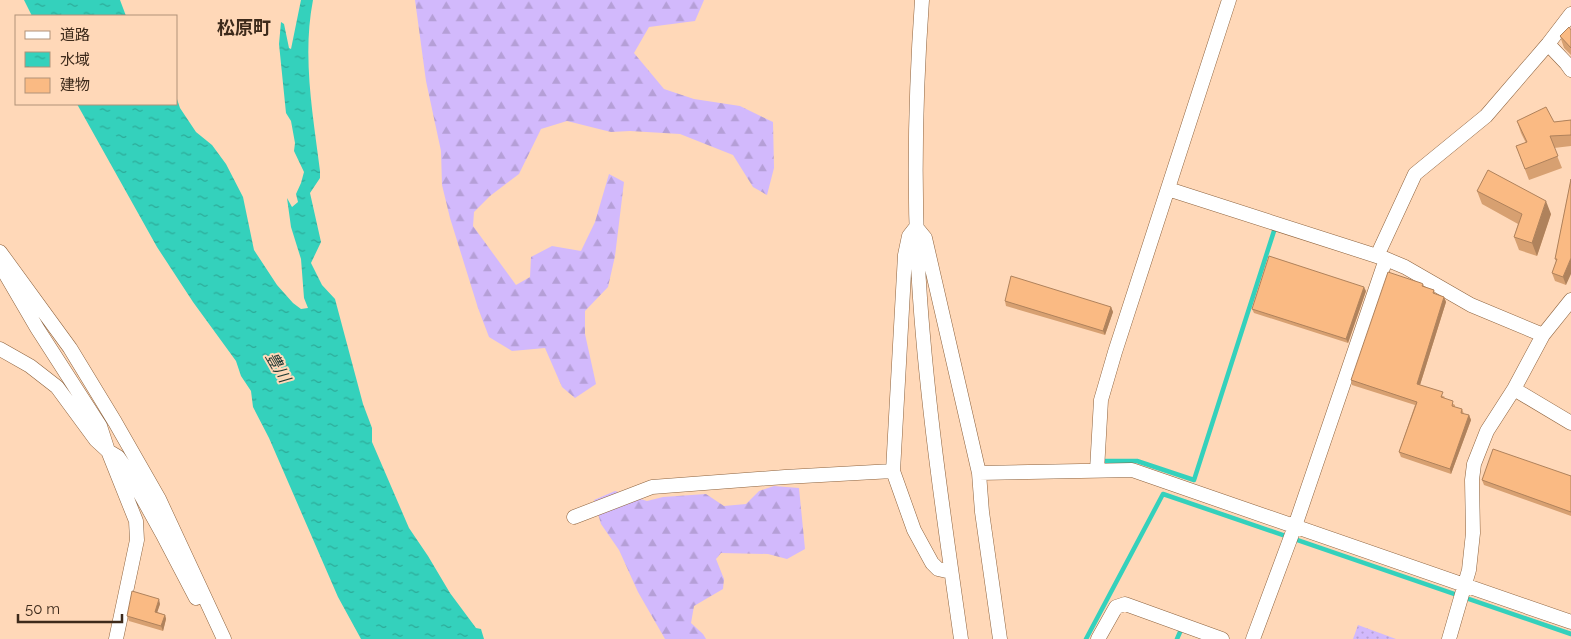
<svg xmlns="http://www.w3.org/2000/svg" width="1571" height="639" font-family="Raleway,'Noto Sans JP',sans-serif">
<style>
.grass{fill:url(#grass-dots)}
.forest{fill:url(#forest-firs)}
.water{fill:url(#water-ripples)}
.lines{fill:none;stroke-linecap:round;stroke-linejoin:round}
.stream{stroke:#34d1bc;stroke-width:4.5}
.minor-casing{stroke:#8d623d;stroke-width:15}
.minor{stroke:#fff;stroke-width:14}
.wall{fill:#d7a071}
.shaded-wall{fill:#af825c}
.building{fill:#faba83;stroke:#af825c}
.labels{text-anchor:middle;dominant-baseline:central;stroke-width:4;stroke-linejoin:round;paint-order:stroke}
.water-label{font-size:16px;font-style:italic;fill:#1f3833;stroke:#ffd8b8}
.quarter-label{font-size:18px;font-weight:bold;fill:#3d2a1b;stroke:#ffd8b8}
</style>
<defs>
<pattern id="grass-dots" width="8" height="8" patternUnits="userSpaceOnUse" patternTransform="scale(1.25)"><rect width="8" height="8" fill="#d2b9fc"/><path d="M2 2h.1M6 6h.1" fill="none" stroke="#b59fd7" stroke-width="1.8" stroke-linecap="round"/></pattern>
<pattern id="forest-firs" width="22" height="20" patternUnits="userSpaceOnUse" patternTransform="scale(1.25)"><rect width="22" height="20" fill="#d2b9fc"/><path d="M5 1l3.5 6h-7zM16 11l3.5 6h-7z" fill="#b59fd7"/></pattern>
<pattern id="water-ripples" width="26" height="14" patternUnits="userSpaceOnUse" patternTransform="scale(1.25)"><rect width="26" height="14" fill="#34d1bc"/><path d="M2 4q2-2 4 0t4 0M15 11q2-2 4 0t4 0" fill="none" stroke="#2daa98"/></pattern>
</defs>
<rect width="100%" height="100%" fill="#ffd8b8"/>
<path class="grass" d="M1358,625L1396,639H1353Z"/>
<path class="forest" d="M415,0H704L695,21L649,27L634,53L664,89L694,99L740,106L773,122L774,168L767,195L753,187L733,155L680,134L630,131L611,132L567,121L541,129L519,174L490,196L474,212L473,226L516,285L530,277L531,257L552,246L581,251L595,222L609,174L624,182L615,256L608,287L585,311V334L596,384L575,398L562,387L545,348L512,351L489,337L478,308L450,218L442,185L441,151L426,81Z
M774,486L799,488L805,549L787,559L768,554L721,553L716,559L724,579L723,589L694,606L691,623L703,634L706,639H665L638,592L619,550L601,524L594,500L615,491L647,501L663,497L706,494L724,506L746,504L759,491Z"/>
<path class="water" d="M24,0H120L126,16H32Z
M301,0H313C302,57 313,114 320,171V178L310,193L321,242L311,263L322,285L335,299L363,404L372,428V442L409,528L428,556L450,593L476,628L481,629L484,639H361L338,597L269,438L253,407L251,391L241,376L236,361L193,302L157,247L77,104H176V96L180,108L196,132L212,145L226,164L243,197L254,250L277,285L293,303L301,309L308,308L304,298L301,259L291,227L287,198L292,207L298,202L296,194L301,183L304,172L294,151L295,143L291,121L286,113L279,44L281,22L284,24L289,48L291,49Z"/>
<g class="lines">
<path class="stream" d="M1104,461H1137L1194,480L1274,231
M1086,639L1163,494L1571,634
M1177,639L1180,632"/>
<g class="minor-casing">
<path id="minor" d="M922,0C915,99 913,199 920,298C928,412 945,526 961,639
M1548,44L1566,63L1571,70
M1168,189L1386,259L1405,267L1471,305L1543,335
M0,252L70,348L115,422L159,499L224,639
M1377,256L1415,174L1486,116L1548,44L1571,14
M1,264L2,268L37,328L100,426L108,451L136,521L137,540L116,639
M0,349L30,366L57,387L96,440L108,451L118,457L127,470L162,533L196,598
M1514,389L1571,423
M1097,470L1101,400L1115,352L1229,0
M979,473L1132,470L1571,622
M574,517L652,487L785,477L893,471
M951,572L938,569L932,563L914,530L893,471L905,255L909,236L916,227L925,238L979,473L982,512L1000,639
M1098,639L1116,607L1125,604L1222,639
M1253,639L1295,526L1386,259
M1449,639L1469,570L1473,533L1472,480L1474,464L1487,431L1514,389L1543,335L1571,300"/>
</g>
<use href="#minor" class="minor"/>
</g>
<path class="wall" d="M1571,30V55L1564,48L1560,36Z
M1571,120V146L1554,148L1562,168L1529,180L1516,146L1526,143L1521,133L1517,121L1554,122Z
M1571,179L1566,285L1555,281L1552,273L1556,261L1555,259Z
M1477,191L1551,214L1537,256L1519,250L1514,237L1518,224L1482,204Z
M1423,284L1424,287L1434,290L1435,294L1444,297L1446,302L1420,385L1445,397L1444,398L1455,405V407L1462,409L1464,414L1469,415L1471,420L1451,474L1401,457L1399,452L1415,405L1352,385L1351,380Z
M1366,291L1348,343L1254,313L1252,309Z
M1005,301L1111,307L1113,312L1105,335L1006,306Z
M1571,476V516L1484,485L1482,480Z
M160,604L157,612L165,615L166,619L163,631L129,621L127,616Z"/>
<path class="shaded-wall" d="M1546,201L1551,214L1537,256L1532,243Z
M1571,258V274L1566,285L1563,277Z
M1364,287L1366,291L1348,343L1346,339Z
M1444,297L1446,302L1419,388L1417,384Z
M1111,307L1113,312L1105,335L1103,331Z
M1469,415L1471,420L1451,474L1450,469Z
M159,599L160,604L156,616L155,612Z
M165,615L166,619L163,631L161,626Z"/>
<path class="building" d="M1569,27L1571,30V48L1560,36Z
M1546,107L1554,122L1571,120V135L1550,136L1558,156L1525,169L1516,146L1527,142L1517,121Z
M1488,170L1546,201L1532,243L1514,237L1522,214L1477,191Z
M1571,179V258L1563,277L1552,273L1557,259H1555Z
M1269,256L1364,287L1346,339L1252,309Z
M1388,272L1421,283L1423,284L1422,286L1434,290L1433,293L1444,297L1417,384L1443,392L1441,397L1453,401L1452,406L1462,409L1461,413L1469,415L1450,469L1399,452L1417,402L1351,380Z
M1011,276L1111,307L1103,331L1005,301Z
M1493,449L1571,476V512L1482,480Z
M132,591L159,599L155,612L165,615L161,626L127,616Z"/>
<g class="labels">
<g class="water-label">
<text transform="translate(278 367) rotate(60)">豊川</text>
</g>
<g class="quarter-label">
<text x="244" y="27">松原町</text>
</g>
</g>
<rect x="15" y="15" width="162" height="90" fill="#ffd8b8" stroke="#b19279"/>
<rect x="25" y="31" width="25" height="8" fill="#ffffff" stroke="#b19279"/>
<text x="60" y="40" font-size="15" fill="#3d2a1b">道路</text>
<rect x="25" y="52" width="25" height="15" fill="url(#water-ripples)" stroke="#b19279"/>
<text x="60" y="65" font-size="15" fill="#3d2a1b">水域</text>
<rect x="25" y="78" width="25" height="15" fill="#faba83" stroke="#b19279"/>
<text x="60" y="90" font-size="15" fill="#3d2a1b">建物</text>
<path d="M18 614v8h104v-8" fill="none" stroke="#3d2a1b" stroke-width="2.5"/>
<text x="25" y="614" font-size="15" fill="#3d2a1b" stroke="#ffd8b8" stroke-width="4" paint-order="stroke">50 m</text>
</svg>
